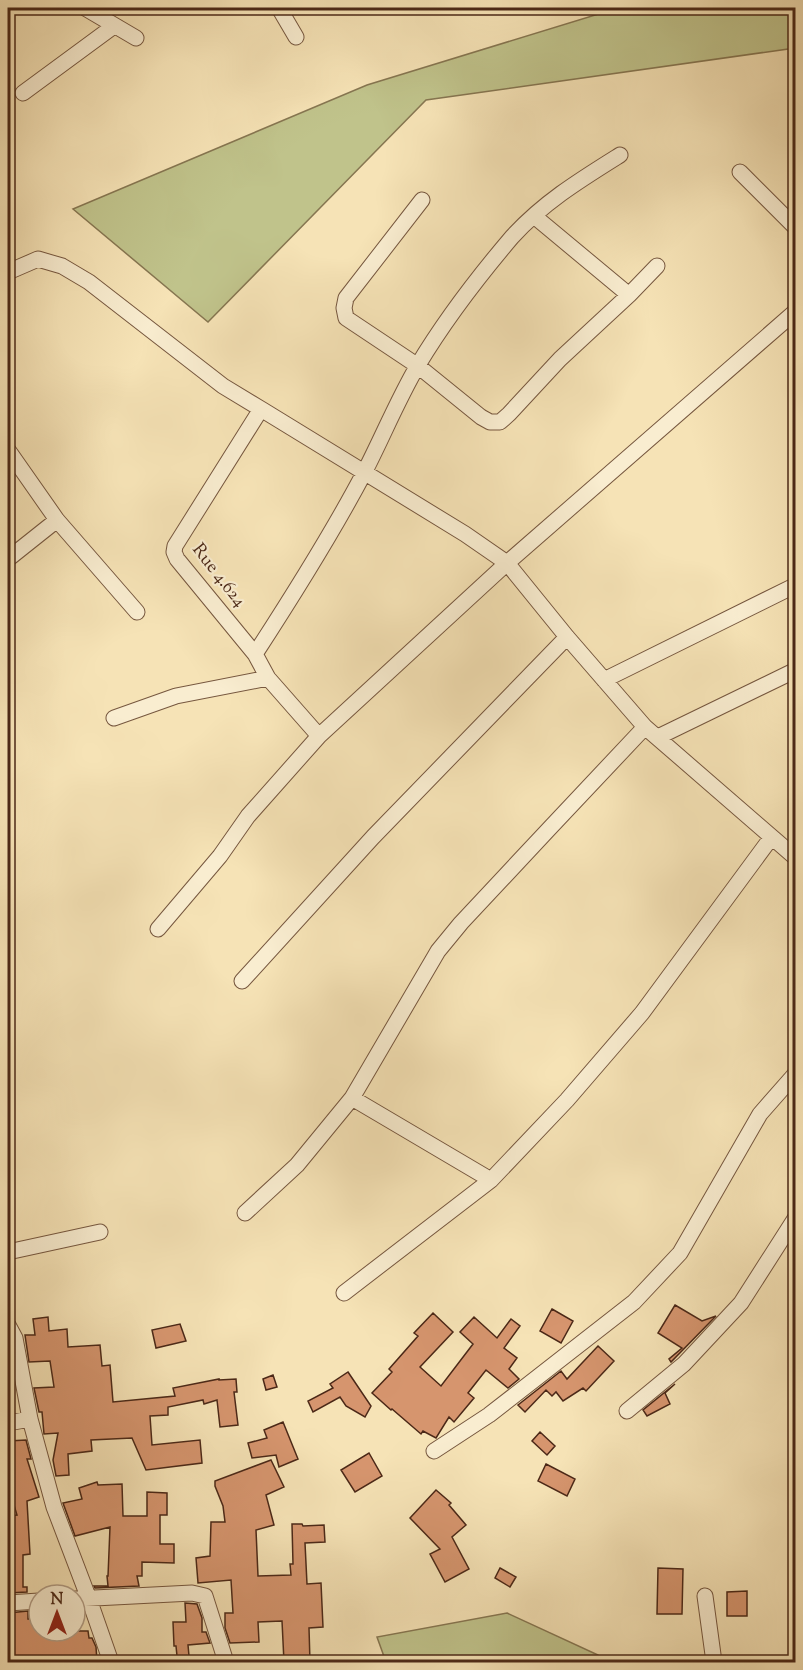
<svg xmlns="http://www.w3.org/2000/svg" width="803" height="1670" font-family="'Sorts Mill Goudy',serif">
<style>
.green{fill:#c0c38b;stroke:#867651;stroke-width:1.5}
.building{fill:#d6956e;stroke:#4b2817;stroke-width:1.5}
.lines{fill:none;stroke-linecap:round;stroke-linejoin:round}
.minor-casing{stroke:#76573f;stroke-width:17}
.minor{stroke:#f9edd0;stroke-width:15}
.labels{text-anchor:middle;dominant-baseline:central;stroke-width:4.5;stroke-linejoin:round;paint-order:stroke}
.street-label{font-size:18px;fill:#4b2817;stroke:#f9edd0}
</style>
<rect width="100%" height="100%" fill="#f6e3b6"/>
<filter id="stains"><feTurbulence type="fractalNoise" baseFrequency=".00333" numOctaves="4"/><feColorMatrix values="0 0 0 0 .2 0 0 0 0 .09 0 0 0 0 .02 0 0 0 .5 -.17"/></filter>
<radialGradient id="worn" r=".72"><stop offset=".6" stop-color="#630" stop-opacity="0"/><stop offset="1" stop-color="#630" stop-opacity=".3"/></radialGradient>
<path class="green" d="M618,8H795V48L426,100L208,322L73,209L367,85Z
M507,1613L598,1655V1662H386L377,1637Z"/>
<path class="building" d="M675,1305L702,1321L716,1316L671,1362L669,1359L682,1348L658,1333Z
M552,1309L573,1321L561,1343L540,1331Z
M433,1313L453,1332L420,1367L441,1386L473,1344L460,1332L474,1317L497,1338L511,1319L520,1326L504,1348L517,1358L509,1369L519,1379L508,1388L486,1370L468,1393L474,1398L454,1422L449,1417L436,1438L423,1431L421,1434L392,1409L391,1410L372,1393L392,1372L389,1369L418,1336L414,1333Z
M48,1317L49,1331L67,1329L68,1347L100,1345L102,1366L110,1365L113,1402L175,1396L173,1388L219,1379V1380L236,1379L237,1392H234L238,1425L220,1427L217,1400L204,1404L203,1400L168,1407V1415L150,1416L152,1445L200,1440L202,1463L146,1470L132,1438L91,1440L92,1451L68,1454L69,1475L56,1476L53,1460L58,1433L44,1434L42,1412H39L34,1388L54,1387L50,1361L29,1362L26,1342L25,1335H35L33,1319Z
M180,1324L186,1341L156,1348L152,1330Z
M598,1346L614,1361L586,1391L583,1388L563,1401L556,1392L552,1396L546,1390L525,1412L518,1405L561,1371L567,1379Z
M348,1372L371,1406L365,1417L346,1406L340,1397L313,1412L308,1401L333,1388L330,1384Z
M273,1375L277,1387L266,1390L263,1379Z
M675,1384L665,1393L670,1404L647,1416L643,1410Z
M283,1422L298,1459L279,1467L276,1455L252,1458L248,1443L267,1438L264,1430Z
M540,1432L555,1446L547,1455L532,1441Z
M26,1440L31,1459H27L39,1497L27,1501L30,1554L23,1555V1587H27V1592L8,1593V1571H11L8,1516L17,1515L8,1485V1441Z
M369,1453L382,1476L355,1492L341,1470Z
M271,1460L284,1487L266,1495L274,1525L256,1530L258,1576L291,1575L290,1564H293L292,1524H302L303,1526L324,1525L325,1542L305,1543L307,1584L321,1583L323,1627L309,1628L310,1662H284L282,1621L258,1622L259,1642L230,1643L225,1628V1613H233L231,1580L198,1583L196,1558L210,1556L211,1522H225L223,1506L215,1486V1481Z
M546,1464L575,1479L567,1496L538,1481Z
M97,1482L98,1485L122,1484L123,1516H147V1492L167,1493V1515H160V1544H174V1563L142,1562V1576H137L139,1586L95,1588L94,1586H108L107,1576H108L110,1527L75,1536L63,1503L82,1499L79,1488Z
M436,1490L451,1503L449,1505L466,1525L452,1537L469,1569L445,1582L430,1554L440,1549L410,1518Z
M500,1568L516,1577L510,1587L495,1578Z
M658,1568L683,1569L682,1614H657Z
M747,1591V1616H727V1592Z
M185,1603L197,1604L202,1618V1632H206L210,1643L188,1645L189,1656H177L176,1646H174L173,1622H186Z
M28,1611V1619H39V1631H88L89,1638H92L96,1647L97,1662H8V1613Z"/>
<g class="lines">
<g class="minor-casing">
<path id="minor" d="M85,8L136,38
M279,8L296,37
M23,93L114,26
M740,172L796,228
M422,200L346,298L344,308L346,318L418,366L481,417L490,422H500L509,414L560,359L629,295L657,266
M534,216L629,295
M8,272L38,259L62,266L89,282L223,386L261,409L175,546L174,552L177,559L255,654L268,678L319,736L507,563L796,311
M261,409L465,534L507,563L567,637L645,727L796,858
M8,450L57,520L137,612
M8,559L57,520
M255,654C294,594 332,534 365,471C383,436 398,399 418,365C445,320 478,277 512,237C544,202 580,180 620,155
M604,680L796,585
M114,718L176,696L268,678
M658,737L796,670
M158,929L220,856L248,816L319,736
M242,981L373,837L567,637
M352,1098L491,1180
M245,1213L297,1165L352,1098L438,951L461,923L548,830L645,727
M8,1252L100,1232
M344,1293L491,1180L567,1100L642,1013L771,838
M8,1325L15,1338L30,1419L54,1507L89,1599L111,1662
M627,1411L684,1364L741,1303L796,1217
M8,1423L30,1419
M434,1451L489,1415L634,1302L680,1253L760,1114L796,1073
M705,1596L714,1662
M75,1599L192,1593L205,1596L226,1662
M8,1603L39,1601"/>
</g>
<use href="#minor" class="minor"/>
</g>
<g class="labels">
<g class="street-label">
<text transform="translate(218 576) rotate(52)">Rue 4.624</text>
</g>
</g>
<rect width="803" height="1670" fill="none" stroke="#f6e3b6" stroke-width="30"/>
<rect x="9" y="9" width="785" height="1652" fill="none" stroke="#4b2817" stroke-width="3"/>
<rect x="15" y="15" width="773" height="1640" fill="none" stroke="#4b2817" stroke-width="1.5"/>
<g transform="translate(57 1613)"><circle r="28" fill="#f9edd0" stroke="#b39e86" stroke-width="1.5"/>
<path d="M0-4.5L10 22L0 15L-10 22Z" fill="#8f2418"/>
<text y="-9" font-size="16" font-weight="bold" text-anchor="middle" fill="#4b2817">N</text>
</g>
<rect width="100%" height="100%" filter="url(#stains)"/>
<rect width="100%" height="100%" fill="url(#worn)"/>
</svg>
